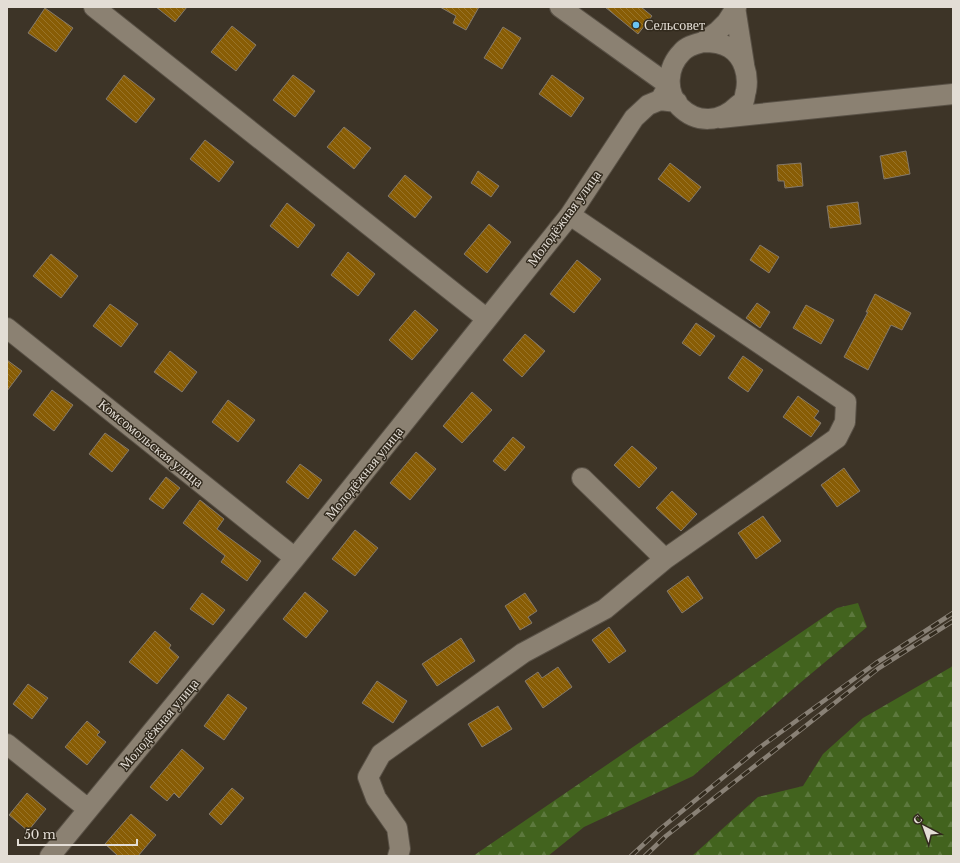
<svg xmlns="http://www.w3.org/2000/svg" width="960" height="863" font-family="'Libre Baskerville',serif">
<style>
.forest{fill:url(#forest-firs)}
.building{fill:url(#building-back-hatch);stroke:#84796b}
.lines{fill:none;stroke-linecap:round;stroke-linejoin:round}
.minor-casing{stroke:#595146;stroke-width:22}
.minor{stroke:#8b8172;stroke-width:20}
.rail-casing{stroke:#898176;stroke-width:4.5}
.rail{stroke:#322a1d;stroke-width:3;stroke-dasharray:9;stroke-linecap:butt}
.poi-dot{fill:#6ac3f1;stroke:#322a1d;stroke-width:1.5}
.labels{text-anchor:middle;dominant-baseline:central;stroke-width:3;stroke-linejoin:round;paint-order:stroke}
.poi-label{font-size:14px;fill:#e3ddd5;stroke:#322a1d;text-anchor:start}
.street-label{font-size:14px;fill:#e3ddd5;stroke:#322a1d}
</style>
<defs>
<pattern id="forest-firs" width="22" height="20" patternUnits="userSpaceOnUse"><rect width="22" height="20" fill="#42631e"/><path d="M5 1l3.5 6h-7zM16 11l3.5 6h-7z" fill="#5d793e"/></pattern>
<pattern id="building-back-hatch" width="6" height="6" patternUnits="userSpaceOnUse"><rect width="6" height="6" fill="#885d05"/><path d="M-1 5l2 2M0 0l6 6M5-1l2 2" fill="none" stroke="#997429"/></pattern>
</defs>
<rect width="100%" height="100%" fill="#3d3427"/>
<path class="forest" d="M858,603L867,627L800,683L693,776L584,827L548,856H473L837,608Z
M953,666V856H692L758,797L803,786L823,754L863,718Z"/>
<path class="building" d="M156,7H187L175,22Z
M440,7H479L466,30L453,23L456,16Z
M605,7H641L652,16L638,34Z
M45,8L73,28L56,52L28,33Z
M232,26L256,45L236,71L211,52Z
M503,27L521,38L502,69L484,58Z
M124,75L155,99L136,123L106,99Z
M293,75L315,91L295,117L273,100Z
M552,75L584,98L571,117L539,94Z
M344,127L371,148L354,169L327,147Z
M205,140L234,162L219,182L190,159Z
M906,151L910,174L884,179L880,156Z
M670,163L701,187L689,202L658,179Z
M801,163L803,186L785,188L784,181H778L777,165Z
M478,171L499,186L491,197L471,183Z
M405,175L432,197L415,218L388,196Z
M858,202L861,224L830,228L827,206Z
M287,203L315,225L298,248L270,226Z
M489,224L511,242L487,273L464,254Z
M760,245L779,257L769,273L750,260Z
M348,252L375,274L358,296L331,275Z
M51,254L78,276L61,298L33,276Z
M577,260L601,279L574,313L550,294Z
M875,294L911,313L902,330L891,325L868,370L844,357L868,312H866Z
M757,303L770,312L760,328L746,318Z
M110,304L138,324L121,347L93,326Z
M806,305L834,320L821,344L793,328Z
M415,310L438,330L412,360L389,340Z
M696,323L715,336L700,356L682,343Z
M525,334L545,351L522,377L503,360Z
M170,351L197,372L182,392L154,372Z
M743,356L763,370L748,392L728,378Z
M7,360L22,371L7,391Z
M52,390L73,405L54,431L33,415Z
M472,392L492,410L462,443L443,426Z
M798,396L819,411L814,418L821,423L811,437L783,417Z
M228,400L255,420L238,442L212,422Z
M105,433L129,450L112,472L89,454Z
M513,437L525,447L505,471L493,461Z
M632,446L657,468L639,488L614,465Z
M416,452L436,469L410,500L390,483Z
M300,464L322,480L308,499L286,482Z
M844,468L860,491L837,507L821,485Z
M166,477L180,488L163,509L149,499Z
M672,491L697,514L681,531L656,508Z
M200,500L224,519L217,529L261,561L247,581L221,562L225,556L183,523Z
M763,516L781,541L756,559L738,533Z
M355,530L378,548L355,576L332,559Z
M688,576L703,598L682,613L667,591Z
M305,592L328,611L306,638L283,619Z
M202,593L225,610L213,625L190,609Z
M525,593L537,611L528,617L532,623L520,630L505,606Z
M609,627L626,651L609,663L592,640Z
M155,631L171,645L169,648L179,657L157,684L129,662Z
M461,638L475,661L437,686L422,664Z
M558,667L572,687L543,708L525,681L538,672L542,678Z
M377,681L407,701L393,723L362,703Z
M28,684L48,698L32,719L13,704Z
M228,694L247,708L224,740L204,726Z
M498,706L512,729L482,747L468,724Z
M87,721L100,732L97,735L106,742L87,765L65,747Z
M182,749L204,768L179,798L174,793L167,801L150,787Z
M232,788L244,798L221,825L209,814Z
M27,793L46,809L28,831L9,815Z
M131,814L156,835L138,856H118L105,844Z"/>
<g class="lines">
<g class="minor-casing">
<path id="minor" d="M94,7L487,319
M560,7L670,86L663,95
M735,7L744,64
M703,42C712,42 722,43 730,48C744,57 749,75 746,91C745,93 745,97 744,100C743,102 739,104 737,106C721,122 697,124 680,107C665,92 667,67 682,52C687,46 696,44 703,42Z
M703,42L718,31L727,22L736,8
M720,118L953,94
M7,328L295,558
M582,478L665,559
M7,744L88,809
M50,856L295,558L487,319L570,215L634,118L648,105L660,100L677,102
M398,856L400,849L397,828L376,798L368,777L381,754L523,653L605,609L665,559L782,477L837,438L845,422L846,402L570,215"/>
</g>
<use href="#minor" class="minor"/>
<g class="rail-casing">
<path id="rail" d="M631,856L659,830L759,748L876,663L953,613
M645,856L666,836L879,668L953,621"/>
</g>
<use href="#rail" class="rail"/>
</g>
<circle class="poi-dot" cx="636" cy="25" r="4"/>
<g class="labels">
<g class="poi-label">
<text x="644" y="25">Сельсовет</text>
</g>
<g class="street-label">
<text transform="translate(564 218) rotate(-54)">Молодёжная улица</text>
<text transform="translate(151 443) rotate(39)">Комсомольская улица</text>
<text transform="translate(364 473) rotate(-51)">Молодёжная улица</text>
<text transform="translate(159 724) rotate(-50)">Молодёжная улица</text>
</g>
</g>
<rect width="960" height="863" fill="none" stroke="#e3ddd5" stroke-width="16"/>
<g transform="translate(924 827) rotate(319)" stroke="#322a1d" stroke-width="3" paint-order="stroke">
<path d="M0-3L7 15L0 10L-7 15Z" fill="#e3ddd5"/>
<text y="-6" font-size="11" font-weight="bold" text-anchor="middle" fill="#e3ddd5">С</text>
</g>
<path d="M18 839v6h119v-6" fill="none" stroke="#e3ddd5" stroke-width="2"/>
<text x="24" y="839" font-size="12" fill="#e3ddd5" stroke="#322a1d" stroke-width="3" paint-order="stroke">50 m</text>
</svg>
